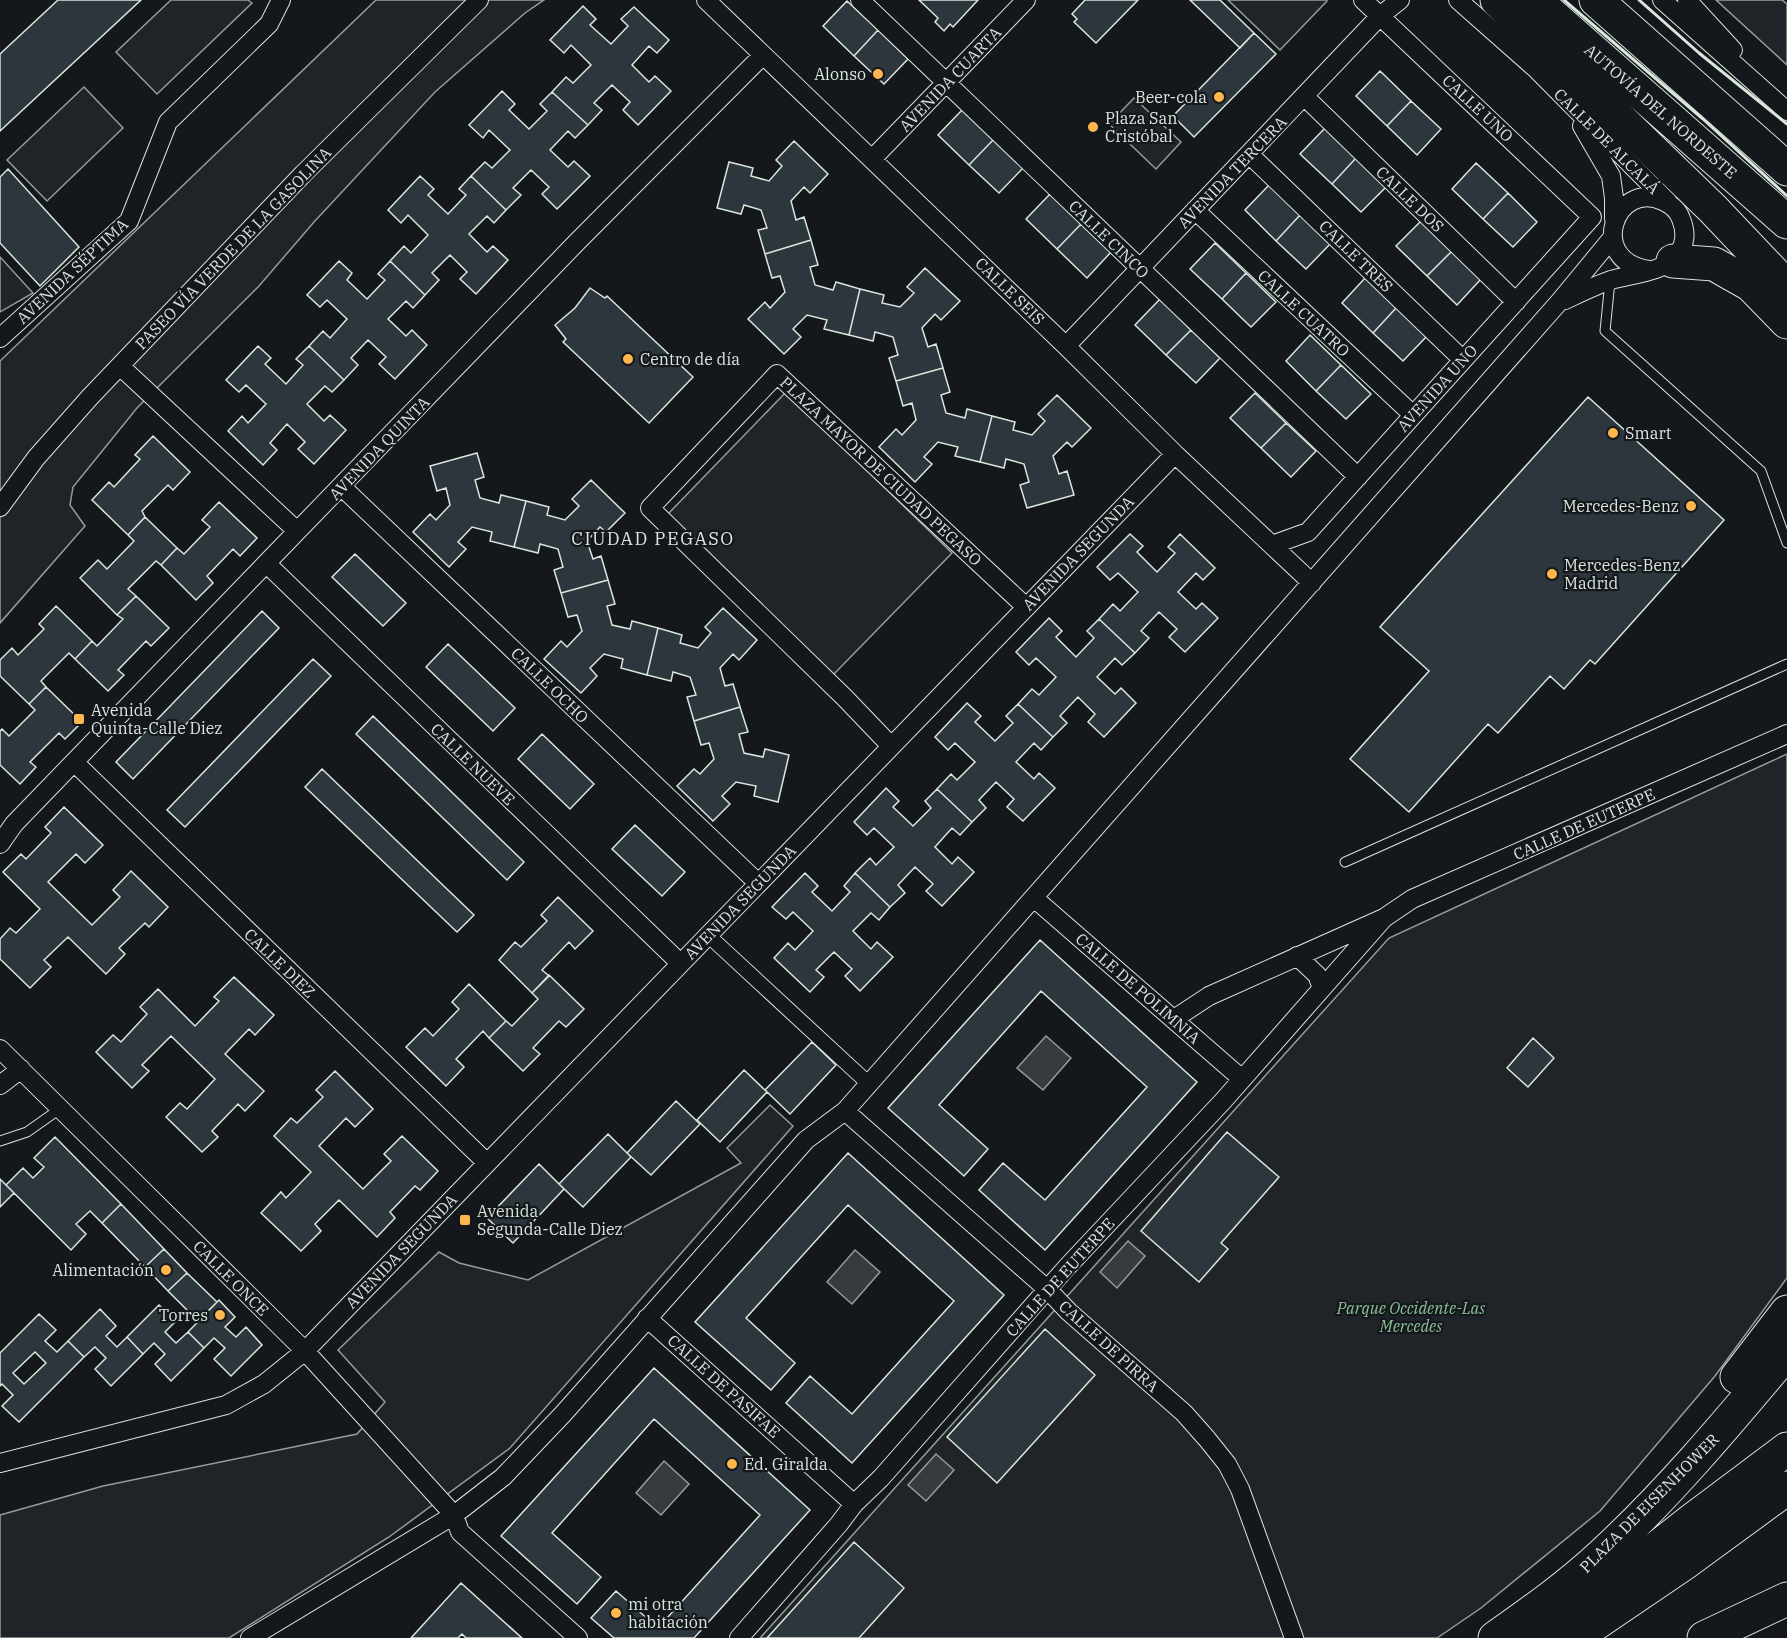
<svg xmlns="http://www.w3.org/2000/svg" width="1787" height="1638" font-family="'IBM Plex Serif',serif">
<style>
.green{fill:#202428;stroke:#939e99;stroke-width:1.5}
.water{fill:#363b3e;stroke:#939e99;stroke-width:1.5}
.building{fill:#2c363c;stroke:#d8e6dc;stroke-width:1.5;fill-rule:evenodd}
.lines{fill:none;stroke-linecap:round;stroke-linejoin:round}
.service-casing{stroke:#d8e6dc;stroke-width:11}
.pedestrian-casing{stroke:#d8e6dc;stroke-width:16}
.minor-casing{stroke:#d8e6dc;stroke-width:20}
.motorway-casing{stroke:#d8e6dc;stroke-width:35}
.service{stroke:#14181c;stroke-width:9}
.pedestrian{stroke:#14181c;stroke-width:14}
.minor{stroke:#14181c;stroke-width:18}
.motorway{stroke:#14181c;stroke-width:33}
.wall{stroke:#d8e6dc;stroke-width:3}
.poi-dot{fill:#ffb74d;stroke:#14181c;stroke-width:2}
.labels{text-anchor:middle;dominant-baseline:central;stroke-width:4.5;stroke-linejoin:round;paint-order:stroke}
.poi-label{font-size:16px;fill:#d8e6dc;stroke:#14181c;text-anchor:start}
.street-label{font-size:16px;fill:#d8e6dc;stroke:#14181c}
.park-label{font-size:16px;font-style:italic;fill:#8ac095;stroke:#14181c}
.neighbourhood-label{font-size:18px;letter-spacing:1.5px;fill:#d8e6dc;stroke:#14181c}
</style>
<rect width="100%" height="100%" fill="#14181c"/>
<path class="green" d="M171,0H248L252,3L157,94L116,52Z
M376,0H544L525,13L435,92L314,222L259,286L137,408L73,487L70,505L85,526L0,623V361Z
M1228,0H1326L1327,1L1280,50Z
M1716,0H1782L1787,4V65Z
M84,87L123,128L47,201L7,160Z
M1134,98L1181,142L1156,169L1109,124Z
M0,257L33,293L0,312Z
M786,392L952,553L833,675L668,514Z
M1787,754V1278L1715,1376L1600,1511L1481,1608L1437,1638H760L1389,938Z
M770,1105L793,1126L510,1448L389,1537L229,1638H0V1515L103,1486L357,1434L385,1402L338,1350L439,1252L459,1263L528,1280L741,1163L727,1148Z"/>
<path class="water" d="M1046,1036L1071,1058L1043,1090L1017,1068Z
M1128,1241L1145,1256L1117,1288L1100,1272Z
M855,1250L880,1272L852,1304L827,1282Z
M936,1454L954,1470L926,1501L908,1485Z
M664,1461L689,1484L661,1515L636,1493Z"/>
<path class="building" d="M58,0H141L0,131V54Z
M919,0H978L953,27L950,24L944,31L935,22L938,18Z
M1085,0H1138L1096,43L1074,22L1077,19L1072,14Z
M1190,0H1220L1254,33L1240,48Z
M847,1L878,30L854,56L823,26Z
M583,6L596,19L590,25L611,44L628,26L621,19L634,7L669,40L657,53L649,46L632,65L649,82L655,76L671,91L638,125L623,110L630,102L612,85L594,103L602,110L588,125L552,92L566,77L573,83L591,65L571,45L564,53L550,40Z
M878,30L908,59L884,84L854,56Z
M1254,33L1276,54L1194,137L1173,116Z
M1380,71L1411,101L1387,126L1356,96Z
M502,91L515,104L509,110L529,129L547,111L540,104L552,92L588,125L575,138L568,131L550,150L568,167L574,161L590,176L557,209L542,194L549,187L531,170L513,188L521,195L506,210L471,176L485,162L492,168L510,150L489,130L483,138L469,125Z
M1411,101L1441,129L1417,155L1387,126Z
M963,109L994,139L969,165L938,135Z
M1325,128L1356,158L1332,184L1300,154Z
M994,139L1023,168L999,193L969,165Z
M794,141L828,174L810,193L804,187L791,201L796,220L804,217L811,240L765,254L758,230L767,228L761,210L744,205L741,214L717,208L729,162L753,168L751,176L769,181L782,166L776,160Z
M1356,158L1386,187L1361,212L1332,184Z
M1476,163L1508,193L1483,219L1452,189Z
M8,169L79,247L40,286L0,243V177Z
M420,176L434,189L428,195L448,214L466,195L459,189L471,176L506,210L494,223L487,216L469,234L487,252L493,246L508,260L476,294L460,279L467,272L450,255L432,273L439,280L425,295L390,261L404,246L411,253L428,235L408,215L401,223L388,210Z
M1269,185L1300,215L1276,241L1245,210Z
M1508,193L1537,222L1513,247L1483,219Z
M1050,194L1081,224L1057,249L1026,219Z
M1300,215L1330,244L1306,269L1276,241Z
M1421,221L1452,251L1427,276L1396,246Z
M1081,224L1111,252L1087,278L1057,249Z
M811,240L818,265L810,267L815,285L833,290L836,282L860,289L849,335L824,329L827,320L807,315L793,329L801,337L784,354L748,319L765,302L770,308L785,292L780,276L772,278L765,254Z
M1215,243L1246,273L1222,299L1190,269Z
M1452,251L1481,279L1457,305L1427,276Z
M339,261L352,273L347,280L367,299L385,280L378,274L390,261L425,295L413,308L406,301L388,319L406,336L412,330L427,345L395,379L379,364L386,357L368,340L351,358L358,365L344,380L309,346L323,331L330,338L347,319L327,300L320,307L307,295Z
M925,268L960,301L941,320L935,314L922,328L928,347L936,344L943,368L896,381L889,358L898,355L893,337L875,332L873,341L849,335L860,289L884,295L882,303L900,307L914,293L907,287Z
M1246,273L1276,302L1251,327L1222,299Z
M1366,277L1397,307L1373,333L1342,303Z
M590,288L605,298L607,296L693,377L649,423L563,342L566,339L555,325L575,308Z
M1160,299L1191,330L1166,355L1135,325Z
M1397,307L1427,336L1403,361L1373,333Z
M1191,330L1220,358L1196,383L1166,355Z
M1310,335L1341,365L1316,391L1286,361Z
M258,346L271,358L265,364L286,384L303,365L296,359L309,346L344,380L332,392L325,386L307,404L324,421L330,415L346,430L314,464L298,449L305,442L287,424L270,443L277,450L263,465L228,431L242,416L248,423L266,404L246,385L239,392L226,380Z
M1341,365L1371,394L1346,419L1316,391Z
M943,368L950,392L941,395L946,413L965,418L967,409L992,416L980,462L955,456L958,447L938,442L924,457L932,464L915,482L879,447L896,429L902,435L916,420L912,403L903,406L896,381Z
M1255,393L1286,423L1261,448L1230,418Z
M1057,395L1091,428L1072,447L1067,442L1053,456L1059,474L1067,471L1074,495L1027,508L1020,485L1029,482L1024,464L1006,459L1004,468L980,462L992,416L1015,422L1013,430L1032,435L1045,421L1038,414Z
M1588,397L1724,520L1595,664L1590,660L1564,689L1550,676L1498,733L1488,724L1409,812L1350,759L1429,671L1380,627Z
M1286,423L1316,451L1291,477L1261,448Z
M153,436L190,472L173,490L168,485L142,511L145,517L128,535L92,500L109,482L114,487L140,459L135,455Z
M477,453L484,477L475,480L480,498L499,503L501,495L526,501L514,547L490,541L492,532L472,527L458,542L466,549L449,567L413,532L430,514L436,520L450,505L446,488L437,491L430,466Z
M591,480L625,513L606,532L600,527L587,541L593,559L601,556L608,580L561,593L554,570L563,567L558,549L540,544L538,553L514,547L526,501L549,507L547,515L565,520L579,506L572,499Z
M219,502L257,538L240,556L233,549L207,576L213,583L196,600L161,565L177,548L184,554L210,527L202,520Z
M145,517L177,548L161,565L156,561L128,589L136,596L117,615L80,578L98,560L107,569L134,541L128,535Z
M1130,534L1143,546L1137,552L1157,572L1175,553L1168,547L1180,534L1215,568L1203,580L1196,573L1178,592L1196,609L1202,603L1218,618L1185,652L1169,637L1177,629L1159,612L1141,631L1149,638L1135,653L1099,619L1113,604L1120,611L1138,592L1118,573L1110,580L1097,567Z
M355,554L406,603L383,626L332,577Z
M608,580L615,604L607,606L612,625L630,629L632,621L658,628L647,675L621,668L623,659L604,654L590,668L597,676L581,693L544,659L561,641L567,647L582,631L577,615L568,617L561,593Z
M136,596L169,628L151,646L146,641L118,670L124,675L108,691L75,659L92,641L97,646L123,619L117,615Z
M56,606L92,641L75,659L69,653L41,681L46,687L29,704L0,676V660L12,648L18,655L44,629L39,624Z
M723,608L757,640L739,660L733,654L720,668L725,686L733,684L740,707L694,721L687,697L696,695L690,677L673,672L671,681L647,675L658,628L682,635L680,643L698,648L711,633L705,627Z
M262,611L279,628L133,779L116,762Z
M1049,618L1062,631L1056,637L1076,657L1094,638L1087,631L1099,619L1135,653L1122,665L1115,658L1097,677L1115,694L1121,688L1136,703L1104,737L1088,722L1095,714L1078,697L1060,716L1067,723L1053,737L1018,704L1032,689L1039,695L1056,677L1036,658L1029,665L1016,652Z
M448,644L515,708L493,731L426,667Z
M313,659L331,676L185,827L167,810Z
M46,687L82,722L65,739L59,733L30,762L36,767L20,784L0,765V731L2,729L9,736L35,710L29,704Z
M967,703L981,716L975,722L995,741L1013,723L1006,716L1018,704L1053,737L1041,750L1034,743L1016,762L1034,779L1039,773L1055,788L1023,821L1007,807L1014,799L996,782L979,800L986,808L972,822L937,789L951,774L957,780L975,762L955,743L948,750L935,737Z
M740,707L748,732L739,734L744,753L763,757L765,749L789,755L778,802L754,796L756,786L736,782L722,796L730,804L713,821L677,786L694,769L700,774L714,759L709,743L701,745L694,721Z
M373,716L524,862L507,880L356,734Z
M542,734L594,784L570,809L518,759Z
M322,769L474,915L457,932L305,787Z
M886,788L899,801L893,807L913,826L931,808L925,801L937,789L972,822L960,835L952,828L935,847L952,864L958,857L974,872L942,906L926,891L933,884L915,867L898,885L905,893L890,907L855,873L870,858L876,865L894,847L874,828L867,835L854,822Z
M64,807L103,845L85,863L76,854L48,882L92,925L120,897L113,890L131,871L168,907L149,927L145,923L119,948L125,954L106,974L68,937L44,960L51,967L30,988L0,959V939L10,928L16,933L40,909L3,872L21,854L26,859L51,833L45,827Z
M635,825L685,872L662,896L612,849Z
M805,873L818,886L812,892L832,911L850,892L844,886L855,873L890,907L879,920L871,913L853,931L871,949L877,942L893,957L860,991L845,976L852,969L834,952L816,970L824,977L810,992L774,958L788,943L795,950L813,931L793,912L786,919L772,907Z
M558,897L593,931L575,949L569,942L542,970L549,976L532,993L499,960L515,942L521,947L547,921L541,915Z
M1040,940L1197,1082L1045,1250L979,1190L1003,1163L1045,1200L1147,1087L1041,991L939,1105L988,1149L964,1176L888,1108Z
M549,975L584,1009L566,1027L559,1021L533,1048L540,1054L523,1071L489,1038L506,1021L512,1026L538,999L532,993Z
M234,977L274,1015L255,1035L249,1029L225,1054L264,1091L245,1111L238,1104L212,1131L218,1137L202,1152L166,1117L180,1103L187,1109L215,1079L171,1036L142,1065L149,1071L132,1088L96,1052L113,1035L121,1042L147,1014L140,1007L158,989L195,1026L219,1001L214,997Z
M469,984L506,1021L489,1038L483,1031L456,1059L464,1067L446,1086L406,1047L425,1028L433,1036L459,1009L452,1002Z
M1533,1038L1554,1058L1528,1087L1507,1068Z
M812,1042L836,1065L790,1114L765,1090Z
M744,1070L767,1092L720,1142L697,1120Z
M335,1071L373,1109L355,1127L346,1118L319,1146L363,1189L391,1161L384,1154L402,1136L438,1171L420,1190L415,1186L390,1212L395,1218L377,1237L339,1200L315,1224L321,1231L301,1251L261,1213L281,1192L286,1198L311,1172L274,1136L291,1118L297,1123L323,1097L316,1090Z
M676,1101L700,1124L651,1175L627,1153Z
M1227,1132L1279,1177L1221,1243L1228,1249L1199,1282L1141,1231Z
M608,1134L631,1157L583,1207L559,1184Z
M55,1137L121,1204L102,1223L90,1211L76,1224L86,1234L71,1250L6,1185L23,1168L33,1178L44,1167L34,1158Z
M848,1153L1004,1295L852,1463L786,1403L810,1376L852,1414L954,1301L848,1205L746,1318L795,1363L771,1390L695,1322Z
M539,1164L564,1189L513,1243L487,1218Z
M0,1179L14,1193L0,1207Z
M121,1204L164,1249L145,1267L102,1223Z
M164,1249L187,1273L168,1291L145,1267Z
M187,1273L217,1302L198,1321L168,1291Z
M219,1300L235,1317L225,1327L236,1337L246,1327L262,1345L231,1376L214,1359L225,1348L214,1338L204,1348L188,1332Z
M159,1305L176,1321L165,1332L176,1343L188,1332L204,1348L171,1381L155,1364L165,1354L154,1343L143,1354L127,1337Z
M100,1309L116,1326L106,1336L117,1347L127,1337L143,1354L111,1386L95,1369L106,1358L95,1347L84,1357L68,1341Z
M39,1314L56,1330L45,1341L57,1352L68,1341L84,1357L19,1422L2,1406L13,1395L2,1384L0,1386V1353ZM35,1352L46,1363L24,1384L13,1373Z
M1045,1329L1095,1375L997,1483L947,1437Z
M654,1368L810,1510L694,1638H614L591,1618L616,1591L658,1628L760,1515L654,1419L552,1533L601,1577L577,1604L501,1536Z
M854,1542L904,1588L859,1638H767Z
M461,1583L522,1638H466L462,1634L458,1638H411Z"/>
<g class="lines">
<g class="service-casing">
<path id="service" d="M1610,281L1605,331L1761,471L1787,543
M1345,862L1787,664
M0,1141L27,1132L61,1108"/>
</g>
<g class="pedestrian-casing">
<path id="pedestrian" d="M709,936L869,1084"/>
</g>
<g class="minor-casing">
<path id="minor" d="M706,0L1066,346L1175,454L1312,583
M860,0L1358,477
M1458,0L1535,68L1668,202
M1662,0L1787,111
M1687,0L1733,50
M1304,96L1516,302
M1582,126L1611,176L1614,198V219
M1249,154L1462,359
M873,158L1026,0
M1195,210L1413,415
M1565,300C1580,293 1596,285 1611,280C1632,274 1666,272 1678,254C1686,243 1686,231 1681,219C1678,210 1672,205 1663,201C1615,179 1586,261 1649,270
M0,338L129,221L168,122L269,24L281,0
M1066,346L1380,16L1400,0
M120,366L297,531
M342,487L758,883
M0,507L36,458L90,397L303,174L479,0
M1272,545L1308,532L1592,217L1363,0
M267,564L680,963
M891,746L845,698L650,508L777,374L1026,607
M74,762L487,1163
M0,844L14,824L577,242L763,55
M1034,898L1242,1079
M1297,956L1317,975L1322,988
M1174,1019L1209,996L1384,918L1412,899L1787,734
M0,1049L305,1351L454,1515L460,1532L578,1638
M0,1085L21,1069
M845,1111L1048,1290L1069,1312L1184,1413L1207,1439L1227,1464L1240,1489L1294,1638
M647,1318L854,1504
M0,1463L226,1405L264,1384L305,1351L1175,454
M250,1638L454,1515L503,1477L563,1414L806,1140L845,1111L1560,301L1612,238
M739,1638L839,1524L854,1504L881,1478L1067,1267L1223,1101L1384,918"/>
</g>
<g class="motorway-casing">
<path id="motorway" d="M1497,0L1713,209L1787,287
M1535,0L1787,222
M1596,0L1787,169
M1673,261L1714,264L1751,285L1787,322
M1737,1377L1787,1312
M1580,1634L1686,1562L1787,1488
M1495,1638C1532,1612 1570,1585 1603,1554C1670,1492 1729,1421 1787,1352
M1534,1638L1574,1613L1691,1521L1787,1449
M1704,1638L1787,1599"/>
</g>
<use href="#service" class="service"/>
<use href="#pedestrian" class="pedestrian"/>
<use href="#minor" class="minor"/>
<use href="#motorway" class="motorway"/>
<path class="wall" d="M1564,0L1703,119L1787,196
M1639,0L1699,53L1787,124"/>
</g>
<g class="poi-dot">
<circle cx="878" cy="74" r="6"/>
<circle cx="1219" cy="97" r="6"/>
<circle cx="1093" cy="127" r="6"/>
<circle cx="628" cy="359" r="6"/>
<circle cx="1613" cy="433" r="6"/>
<circle cx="1691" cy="506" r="6"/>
<circle cx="1552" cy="574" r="6"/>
<rect x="73" y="713" width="12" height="12" rx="3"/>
<rect x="459" y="1214" width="12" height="12" rx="3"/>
<circle cx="166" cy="1270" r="6"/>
<circle cx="220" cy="1315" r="6"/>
<circle cx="732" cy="1464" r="6"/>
<circle cx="616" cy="1613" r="6"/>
</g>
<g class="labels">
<g class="poi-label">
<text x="866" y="74" text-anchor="end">Alonso</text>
<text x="1207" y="97" text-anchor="end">Beer-cola</text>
<text x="1105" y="118">Plaza San<tspan x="1105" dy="18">Cristóbal</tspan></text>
<text x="640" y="359">Centro de día</text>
<text x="1625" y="433">Smart</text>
<text x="1679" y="506" text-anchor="end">Mercedes-Benz</text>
<text x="1564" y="565">Mercedes-Benz<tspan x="1564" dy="18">Madrid</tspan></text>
<text x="91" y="710">Avenida<tspan x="91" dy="18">Quinta-Calle Diez</tspan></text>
<text x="477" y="1211">Avenida<tspan x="477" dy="18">Segunda-Calle Diez</tspan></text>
<text x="154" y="1270" text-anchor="end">Alimentación</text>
<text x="208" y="1315" text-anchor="end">Torres</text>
<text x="744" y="1464">Ed. Giralda</text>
<text x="628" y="1604">mi otra<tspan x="628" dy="18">habitación</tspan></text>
</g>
<g class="street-label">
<text transform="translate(950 79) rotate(-46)">AVENIDA CUARTA</text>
<text transform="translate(1478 108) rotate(43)">CALLE UNO</text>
<text transform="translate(1661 111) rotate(41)">AUTOVÍA DEL NORDESTE</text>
<text transform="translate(1607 141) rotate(45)">CALLE DE ALCALÁ</text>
<text transform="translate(1232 172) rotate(-46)">AVENIDA TERCERA</text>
<text transform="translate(1410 199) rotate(44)">CALLE DOS</text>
<text transform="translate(1109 239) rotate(44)">CALLE CINCO</text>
<text transform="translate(233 248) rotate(-46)">PASEO VÍA VERDE DE LA GASOLINA</text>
<text transform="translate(1356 256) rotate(44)">CALLE TRES</text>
<text transform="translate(72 271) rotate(-43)">AVENIDA SÉPTIMA</text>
<text transform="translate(1010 291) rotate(44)">CALLE SEIS</text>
<text transform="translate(1304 313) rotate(43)">CALLE CUATRO</text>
<text transform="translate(1437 388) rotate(-48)">AVENIDA UNO</text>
<text transform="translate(379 448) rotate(-46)">AVENIDA QUINTA</text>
<text transform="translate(881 471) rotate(43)">PLAZA MAYOR DE CIUDAD PEGASO</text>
<text transform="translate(1078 553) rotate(-46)">AVENIDA SEGUNDA</text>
<text transform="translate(550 685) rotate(44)">CALLE OCHO</text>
<text transform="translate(473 764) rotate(44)">CALLE NUEVE</text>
<text transform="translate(1584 824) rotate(-24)">CALLE DE EUTERPE</text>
<text transform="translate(740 902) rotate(-46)">AVENIDA SEGUNDA</text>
<text transform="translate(280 963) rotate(44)">CALLE DIEZ</text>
<text transform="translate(1138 988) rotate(41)">CALLE DE POLIMNIA</text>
<text transform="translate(401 1251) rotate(-46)">AVENIDA SEGUNDA</text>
<text transform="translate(1060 1277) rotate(-48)">CALLE DE EUTERPE</text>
<text transform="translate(231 1278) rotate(45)">CALLE ONCE</text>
<text transform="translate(1109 1346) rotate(42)">CALLE DE PIRRA</text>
<text transform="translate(724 1386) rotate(42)">CALLE DE PASIFAE</text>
<text transform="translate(1649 1503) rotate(-45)">PLAZA DE EISENHOWER</text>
</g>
<g class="park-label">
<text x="1411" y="1308">Parque Occidente-Las<tspan x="1411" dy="18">Mercedes</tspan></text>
</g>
<g class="neighbourhood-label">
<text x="653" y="538">CIUDAD PEGASO</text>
</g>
</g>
</svg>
